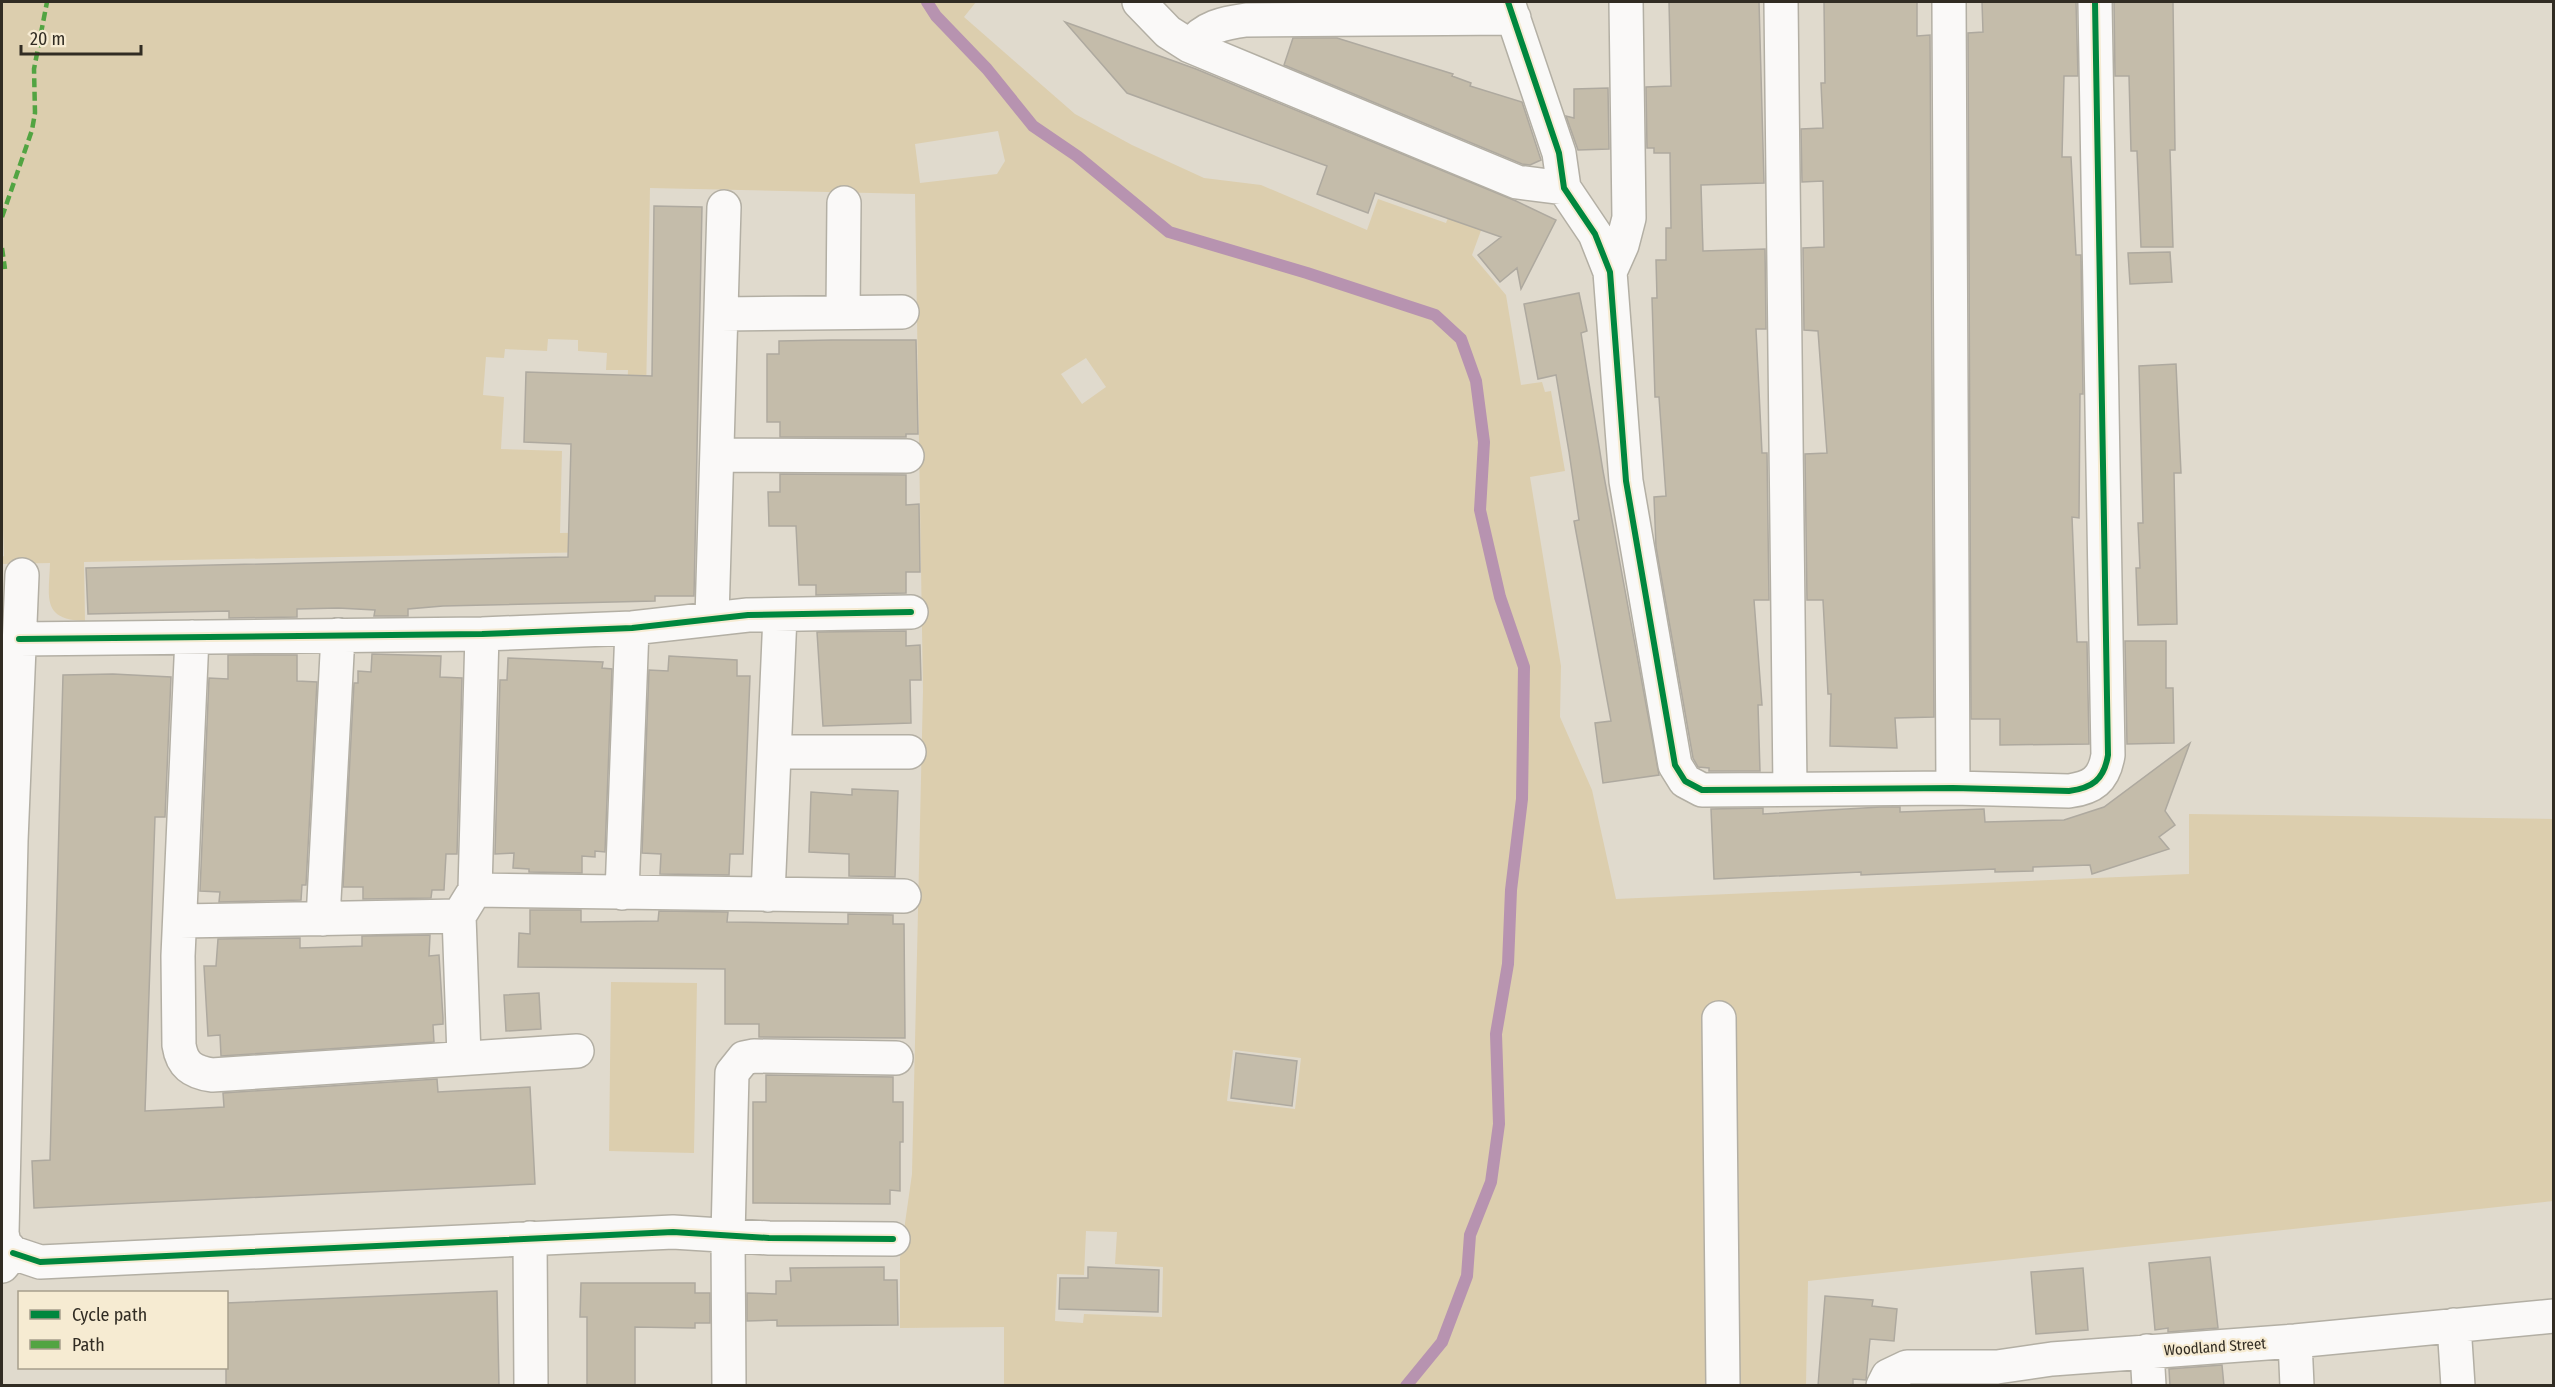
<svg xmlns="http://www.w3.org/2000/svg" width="2555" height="1387" font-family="'Fira Sans Condensed',sans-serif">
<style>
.green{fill:#dcceae;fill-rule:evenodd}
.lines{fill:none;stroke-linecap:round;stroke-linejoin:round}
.stream{stroke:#b793b0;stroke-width:12}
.building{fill:#c4bcaa;stroke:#aea99f;stroke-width:1.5}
.minor-casing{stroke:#b3afa4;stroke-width:36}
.minor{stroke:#faf9f8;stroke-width:33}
.quiet{stroke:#52a442;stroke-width:4.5;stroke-dasharray:9 4.5;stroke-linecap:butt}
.cycleway-casing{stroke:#f6ebd2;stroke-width:10}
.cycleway{stroke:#00873e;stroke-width:6}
.labels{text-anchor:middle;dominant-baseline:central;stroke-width:4.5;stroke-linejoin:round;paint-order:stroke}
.street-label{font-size:15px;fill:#312c23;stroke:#f6ebd2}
</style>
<rect width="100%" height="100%" fill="#e0dacd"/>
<path class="green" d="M2,2H976L964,17L1075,114L1132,145L1204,178L1261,185L1367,230L1378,199L1446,223L1457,193L1490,206L1472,255L1506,295L1521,385L1542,382L1545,392L1551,391L1565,471L1530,477L1561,666L1560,717L1592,790L1616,899L2189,874V814L2553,819V1201L1808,1281L1806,1385H1004V1327L900,1328V1258L912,1174L923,691L915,194L650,188L643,551L84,562L85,621C41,620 49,598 50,563L2,564V557L4,556L2,502ZM998,131L1005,161L997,174L920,183L915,144ZM548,339L578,340V351L607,353L606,370H628L622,532L560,533L562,451L501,449L504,397L483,395L486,357L504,358L505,349L547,351ZM1086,358L1106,387L1082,404L1061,374ZM1233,1050L1301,1058L1295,1109L1227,1101ZM1086,1231L1117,1232L1115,1264L1163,1267L1162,1317L1084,1314L1083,1323L1055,1321L1057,1274L1084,1275Z
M611,982L697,983L694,1153L609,1151Z"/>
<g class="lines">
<path class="stream" d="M927,2L936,16L987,69L1033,126L1077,156L1169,232L1307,273L1435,315L1461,339L1476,381L1484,442L1480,510L1500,597L1524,667L1522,799L1511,890L1508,964L1496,1034L1499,1124L1491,1182L1470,1235L1467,1276L1442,1342L1406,1386"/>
</g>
<path class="building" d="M1669,2H1759L1764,183L1701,185L1703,251L1765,249L1766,329H1756L1762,453H1767L1769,600H1754L1762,705H1758L1760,771H1709V768L1698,767L1693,758L1656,547L1654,497L1666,496L1659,397H1655L1652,298H1657L1656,260H1666V228H1671L1670,153H1654V148H1647L1646,87L1671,86Z
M1824,2H1917V36L1930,35L1934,717L1895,718L1897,748L1830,746L1831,694H1828L1823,600H1807L1805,454L1827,453L1818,331L1804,330L1803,248L1824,247L1823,181L1802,182L1801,129L1823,128L1821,83H1825Z
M1982,2H2076L2078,76H2064L2062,157H2071L2076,255H2081L2083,394H2080L2079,518L2072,517L2077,642H2087L2089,744L2000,745V719H1971L1968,33L1983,32Z
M2114,2H2173L2175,150H2170L2173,247H2141L2137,151H2131L2129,76H2115Z
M1065,22L1196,69L1516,201L1556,220L1521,289L1517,268L1500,282L1478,255L1501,237L1375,193L1368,213L1317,194L1327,166L1127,93Z
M1293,38H1337L1453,74L1452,76L1471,83L1470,86L1522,102L1541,160L1530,165L1522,164L1284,65Z
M1608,88L1609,149L1578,150L1566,116L1574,118V89Z
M654,206L702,207L694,596H655V601L443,606L408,609V616H374L375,610L338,608L297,609V617L229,618V611L88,614L86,568L568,557L571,444L524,442L526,372L652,376Z
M2170,252L2172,282L2130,284L2128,253Z
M1579,293L1587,331L1581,333L1603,471L1659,775L1603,783L1595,723L1611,721L1574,521L1579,520L1569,452L1556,375L1538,379L1524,304Z
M832,340H916L918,434H906V437H780V422H767V354H779V341Z
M2176,364L2181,473H2174L2177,624L2138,625L2136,568H2140L2138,523H2143L2139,366Z
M780,474L906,475V505L919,504L920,572H906V593L816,595V585H799L796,526H769L768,492H780Z
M906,631V646L920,645L921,680H910L911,723L823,726L817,632Z
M2125,641H2166V688H2173L2174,743L2127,744Z
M372,654L441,656L440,677L462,678L457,854H446L444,890H432L431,898L363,899V887H343L354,683H358V671L371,672Z
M228,655H297V681L317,682L306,885H302L301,900L219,902L220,892L200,891L209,678L228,679Z
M669,656L737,660V676H750L743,854H730L729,875L660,874L661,854L642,853L649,670L668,671Z
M508,658L603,662L602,668L612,669L605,852L595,851V857L582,856V873L529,872V869L513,868L514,853L495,854L500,680H507Z
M113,674L171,677L165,817H155L145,1111L224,1107L223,1093L437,1079L438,1092L530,1087L535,1184L34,1208L32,1161L50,1160L63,675Z
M2190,743L2165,811L2175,825L2159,837L2169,849L2092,874L2090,865L2033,867V871L1995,872V869L1861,875V872L1714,879L1711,809L1763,808V814L1881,807H1900V812L1984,809L1985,822L2064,820L2104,807Z
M852,789L898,791L895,877L849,876V854L809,852L811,792L852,795Z
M530,910H581V922L658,921L659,911L728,912L727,922L848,924V914L893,915V924H904L905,1038L759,1037V1024H725V969L518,967L519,933L530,934Z
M430,935L429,956L439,955L443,1018V1024L433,1025L434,1042L221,1056L220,1035L208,1036L204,966H216L218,939L300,938V948L362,946V936Z
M539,993L541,1029L506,1031L504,995Z
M1236,1053L1297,1061L1292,1106L1231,1098Z
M766,1075L893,1077V1102H903V1142H900V1191L890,1190V1204L753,1203V1102H766Z
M2210,1257L2218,1328L2168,1332V1328L2155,1330L2149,1263Z
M884,1267V1280H897L898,1325L777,1326V1320L747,1321V1293L776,1294V1281H791L790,1268Z
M1088,1267L1159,1270L1158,1312L1059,1309L1060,1278H1088Z
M2083,1268L2088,1330L2036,1334L2031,1272Z
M581,1283H695V1293H710V1323H695V1328L635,1327V1386H587V1317H580Z
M497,1291L499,1386H226V1303Z
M1825,1296L1873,1300L1872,1306L1897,1309L1894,1341L1870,1339L1866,1380L1853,1379V1386H1818Z
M2222,1365L2224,1386H2170L2169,1369Z"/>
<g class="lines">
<g class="minor-casing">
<path id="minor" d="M1139,2L1168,32L1190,46L1517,182L1564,188
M1508,2L1559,153L1564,188L1595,234L1610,272L1626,481L1675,765L1685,781L1702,790L1953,788L2069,791C2092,788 2104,780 2108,755L2095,2
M1781,2L1790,789
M1949,2L1953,788
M1190,46C1204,27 1224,23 1246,20L1514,18
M1610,272L1622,245L1629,218L1626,2
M843,312L844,203
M721,314L902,312
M718,455L907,456
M712,618L724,207
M192,637L178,956L179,1045C182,1065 192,1072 212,1075L577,1051
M19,639L482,634L632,628L748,615L911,612
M775,752H909
M475,890L904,896
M622,893L632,628
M768,895L780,615
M323,919L338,635
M180,921L459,916
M1719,1018L1723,1386
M464,1056L459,916L475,890L482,634
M530,1238L531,1386
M13,1253L40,1262L673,1232L769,1238L893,1239
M2,1266L13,1253L4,1243L2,1233L11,841L22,575
M2454,1325L2458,1386
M2295,1341L2297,1386
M2147,1351L2149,1386
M729,1386L728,1236L732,1073L744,1058L754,1056L896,1058
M1883,1386L1888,1376L1907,1367H1997L2052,1359L2295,1341L2554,1316"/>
</g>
<use href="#minor" class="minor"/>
<path class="quiet" d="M2,217L32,130L35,113L34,69L47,2
M2,248L5,269"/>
<g class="cycleway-casing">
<path id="cycleway" d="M1508,2L1559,153L1564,188L1595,234L1610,272L1626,481L1675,765L1685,781L1702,790L1953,788L2069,791C2092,788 2104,780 2108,755L2095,2
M19,639L482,634L632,628L748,615L911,612
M13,1253L40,1262L673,1232L769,1238L893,1239"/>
</g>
<use href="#cycleway" class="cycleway"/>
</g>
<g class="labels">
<g class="street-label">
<text transform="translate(2215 1347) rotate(-4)">Woodland Street</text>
</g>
</g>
<rect width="2555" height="1387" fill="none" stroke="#312c23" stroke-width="6"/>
<rect x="18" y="1291" width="210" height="78" fill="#f6ebd2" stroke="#a79f8c" stroke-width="1.5"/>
<rect x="30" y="1310" width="30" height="9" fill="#00873e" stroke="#a79f8c" stroke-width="1.5"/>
<text x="72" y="1321" font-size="18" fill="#312c23">Cycle path</text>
<rect x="30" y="1340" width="30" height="9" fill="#52a442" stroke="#a79f8c" stroke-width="1.5"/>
<text x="72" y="1351" font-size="18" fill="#312c23">Path</text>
<path d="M21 45v9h120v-9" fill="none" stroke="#312c23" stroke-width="3"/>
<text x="30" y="45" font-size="18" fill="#312c23" stroke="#f6ebd2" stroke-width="4.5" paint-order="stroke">20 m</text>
</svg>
